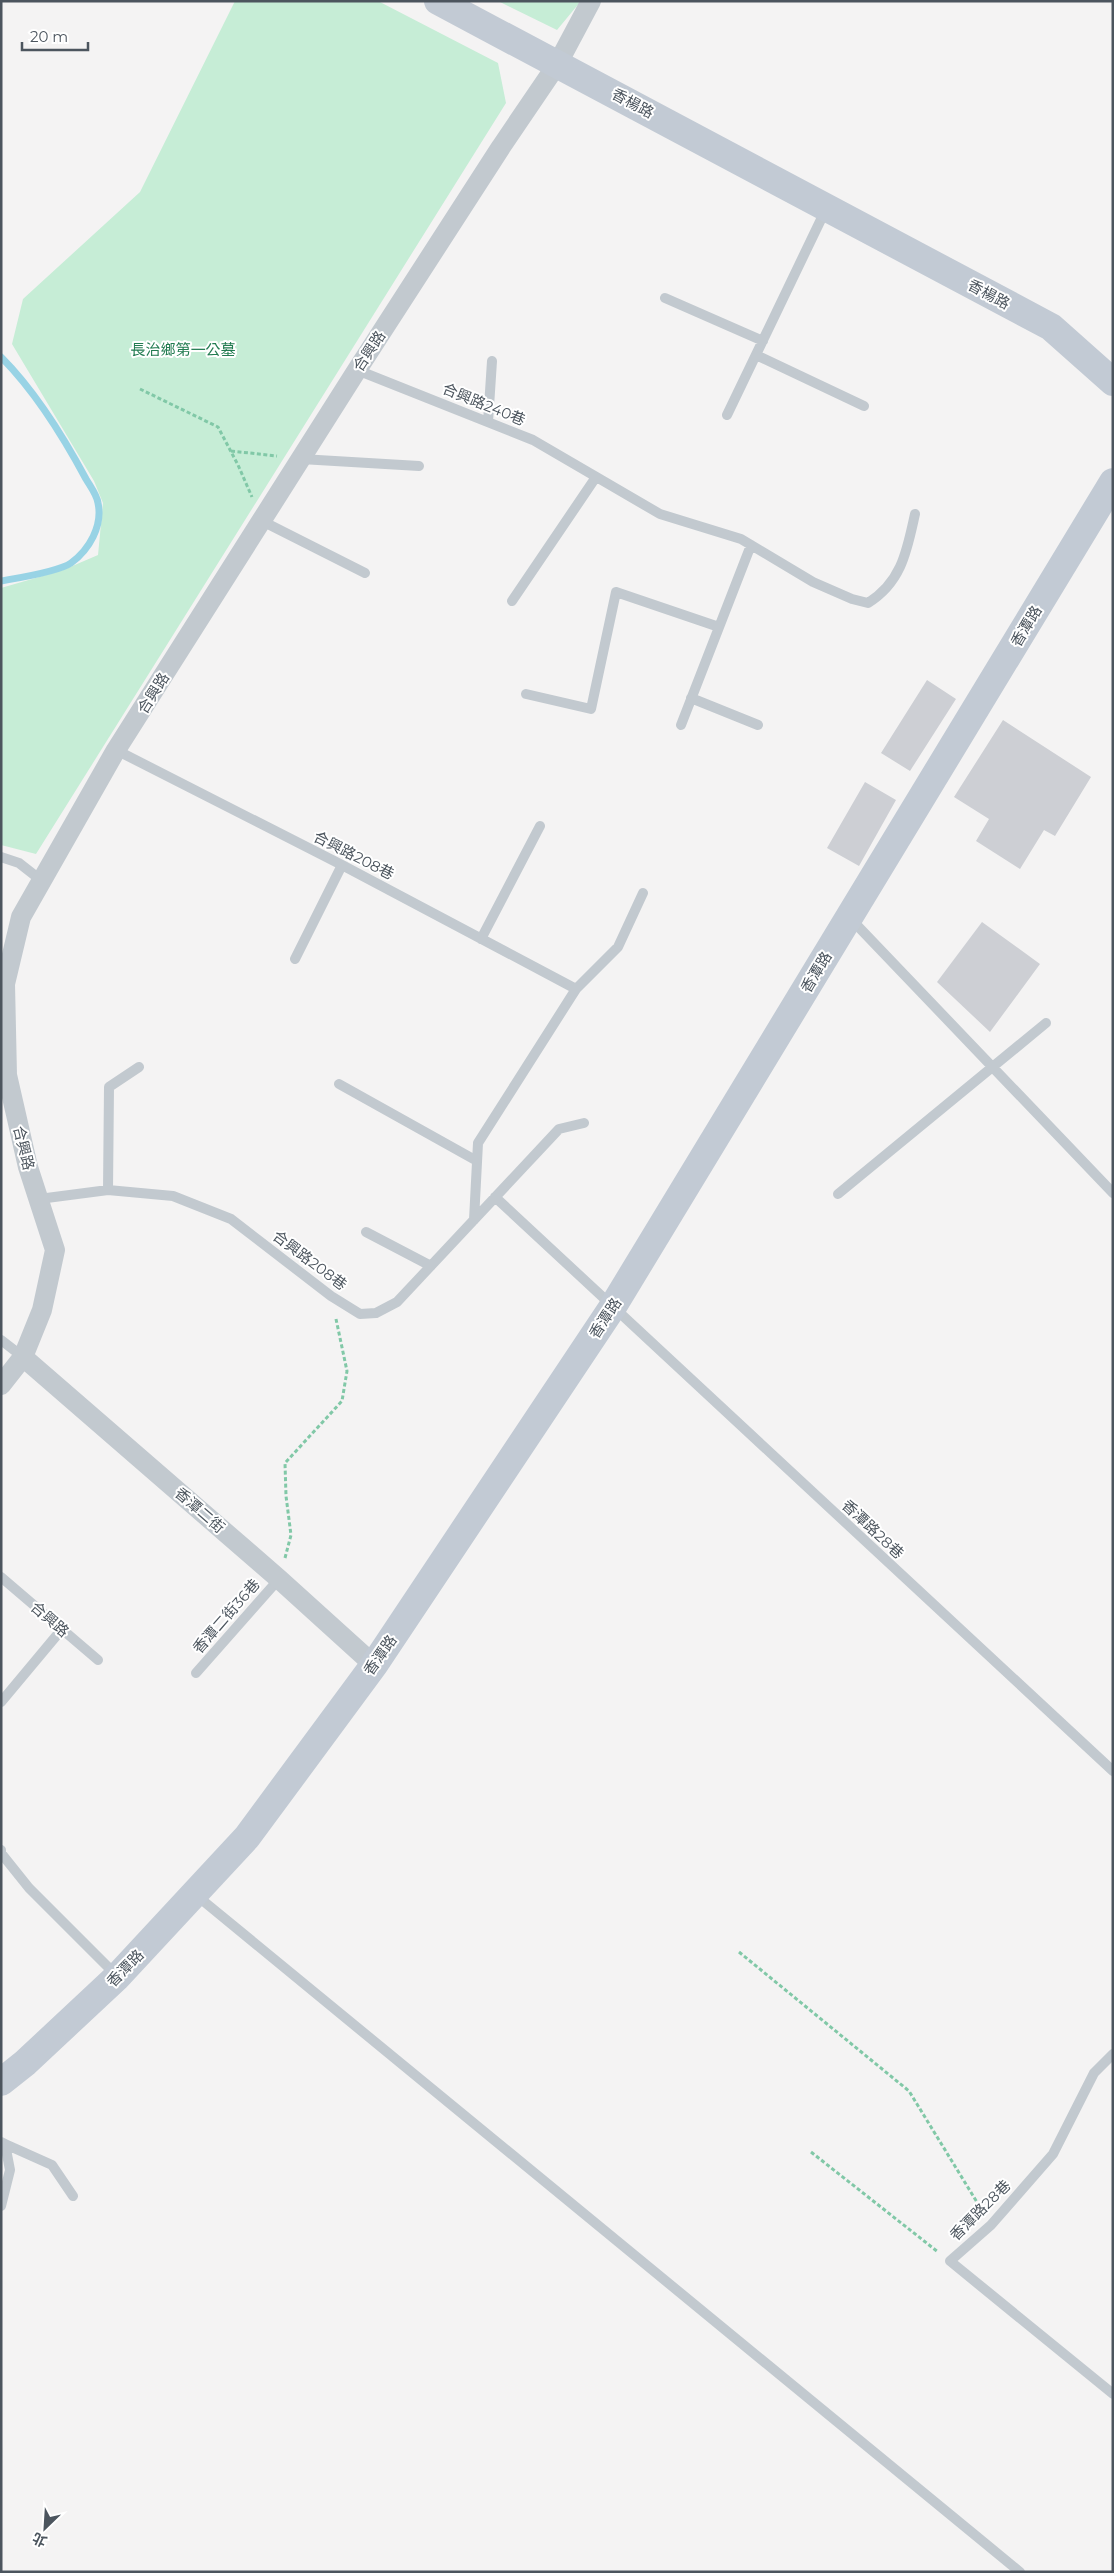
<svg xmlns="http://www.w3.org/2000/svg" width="1114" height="2573" font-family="Montserrat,'Noto Sans TC',sans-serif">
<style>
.green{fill:#c6edd6}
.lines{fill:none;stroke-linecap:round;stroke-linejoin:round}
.stream{stroke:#98d3e5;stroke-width:7}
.building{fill:#cdcfd4}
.path{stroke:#81c8a7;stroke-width:3;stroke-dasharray:4 2.5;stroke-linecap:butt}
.lane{stroke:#c2c9cf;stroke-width:10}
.street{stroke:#c2c9cf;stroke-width:20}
.secondary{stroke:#c2cad4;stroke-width:28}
.labels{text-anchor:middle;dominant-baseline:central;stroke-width:4;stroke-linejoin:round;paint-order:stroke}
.street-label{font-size:15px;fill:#4c555e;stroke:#fff}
.park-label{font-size:15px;fill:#217b50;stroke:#fff}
</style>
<rect width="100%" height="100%" fill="#f4f3f3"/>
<path class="green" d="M235,1H378L498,63L506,103L36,854L1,845V588L63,570L98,555L103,503L94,481L12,344L23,299L140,192Z
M498,1H581L557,30Z"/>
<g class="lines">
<path class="stream" d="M1,357C36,392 63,436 86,479C90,486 97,495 98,503C103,526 89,550 71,563C58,572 18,578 1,581"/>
</g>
<path class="building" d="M927,680L956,699L910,771L881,753Z
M1003,720L1091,777L1055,836L1044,830L1020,869L976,841L989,819L954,797Z
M865,782L896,800L859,866L827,848Z
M982,922L1040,964L990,1032L937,982Z"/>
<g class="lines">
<path class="path" d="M140,389L218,427L238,465L252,497
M231,451L277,456
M285,1558L291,1535L286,1496L285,1463L342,1401L347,1371L336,1319
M739,1952L909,2091L983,2212
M811,2152L938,2252"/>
<path class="lane" d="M665,298L763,341
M756,355L864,406
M357,370L533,440L660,514L741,539L813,582L852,599L868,603C902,582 907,550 915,514
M727,415L826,209
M488,422L492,361
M301,459L419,466
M262,521L365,573
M512,601L596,477
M526,694L591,709L616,592L719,627
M691,698L758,725
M681,725L751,545
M116,750L342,865L576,989L478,1143L474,1220
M1,857L19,863L42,881
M850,918L1113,1193
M481,939L540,826
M295,959L342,865
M576,989L618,947L643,893
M339,1084L477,1161
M108,1190L109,1087L139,1067
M838,1194L1046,1023
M495,1197L1113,1771
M39,1199L108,1190L173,1196L231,1219L331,1296L360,1314L376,1313L397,1302L559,1129L584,1123
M366,1232L431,1266
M1,1340L23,1357
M1,1577L98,1660
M196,1673L279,1579
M1,1702L62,1629
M1,1850V1853L29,1888L117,1976
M196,1895L1020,2572
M1113,2054L1094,2073L1053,2154L991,2225L950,2261L1113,2394
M1,2142L5,2144L10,2170L1,2206
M5,2144L52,2165L73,2196"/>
<path class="street" d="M23,1357L279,1579L374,1665
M1,1385L23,1357L42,1310L55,1250L28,1167L7,1075L5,984L21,917L116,750L357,370L501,147L558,63L591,1"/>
<path class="secondary" d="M438,1L1051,327L1113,382
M1,2082L25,2063L117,1977L247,1837L374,1665L612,1308L1113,482"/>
</g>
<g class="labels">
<g class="street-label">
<text transform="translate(633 103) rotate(28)">香楊路</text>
<text transform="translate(989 294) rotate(28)">香楊路</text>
<text transform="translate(369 351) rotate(-57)">合興路</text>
<text transform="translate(484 404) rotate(22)">合興路240巷</text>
<text transform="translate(1026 626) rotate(-59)">香潭路</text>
<text transform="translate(153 693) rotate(-58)">合興路</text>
<text transform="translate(354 855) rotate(27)">合興路208巷</text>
<text transform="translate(816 972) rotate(-59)">香潭路</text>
<text transform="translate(24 1148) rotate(76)">合興路</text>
<text transform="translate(310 1260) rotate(37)">合興路208巷</text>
<text transform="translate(605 1318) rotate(-57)">香潭路</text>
<text transform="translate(200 1510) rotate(41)">香潭二街</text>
<text transform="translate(873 1529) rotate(43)">香潭路28巷</text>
<text transform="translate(226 1616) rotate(-49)">香潭二街36巷</text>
<text transform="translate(50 1619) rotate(41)">合興路</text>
<text transform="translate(380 1655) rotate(-55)">香潭路</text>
<text transform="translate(125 1968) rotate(-46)">香潭路</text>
<text transform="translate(980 2210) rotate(-45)">香潭路28巷</text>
</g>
<g class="park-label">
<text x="183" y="349">長治鄉第一公墓</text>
</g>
</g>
<rect width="1114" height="2573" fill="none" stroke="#4c555e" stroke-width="5"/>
<g transform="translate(45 2528) rotate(205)" stroke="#ffffff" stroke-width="4" paint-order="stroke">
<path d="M0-4L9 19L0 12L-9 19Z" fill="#4c555e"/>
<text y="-8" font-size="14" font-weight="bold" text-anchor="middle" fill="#4c555e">北</text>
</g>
<path d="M22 42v8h66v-8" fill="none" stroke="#4c555e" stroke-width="2.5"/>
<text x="30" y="42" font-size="15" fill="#4c555e" stroke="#ffffff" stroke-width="4" paint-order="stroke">20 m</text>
</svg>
